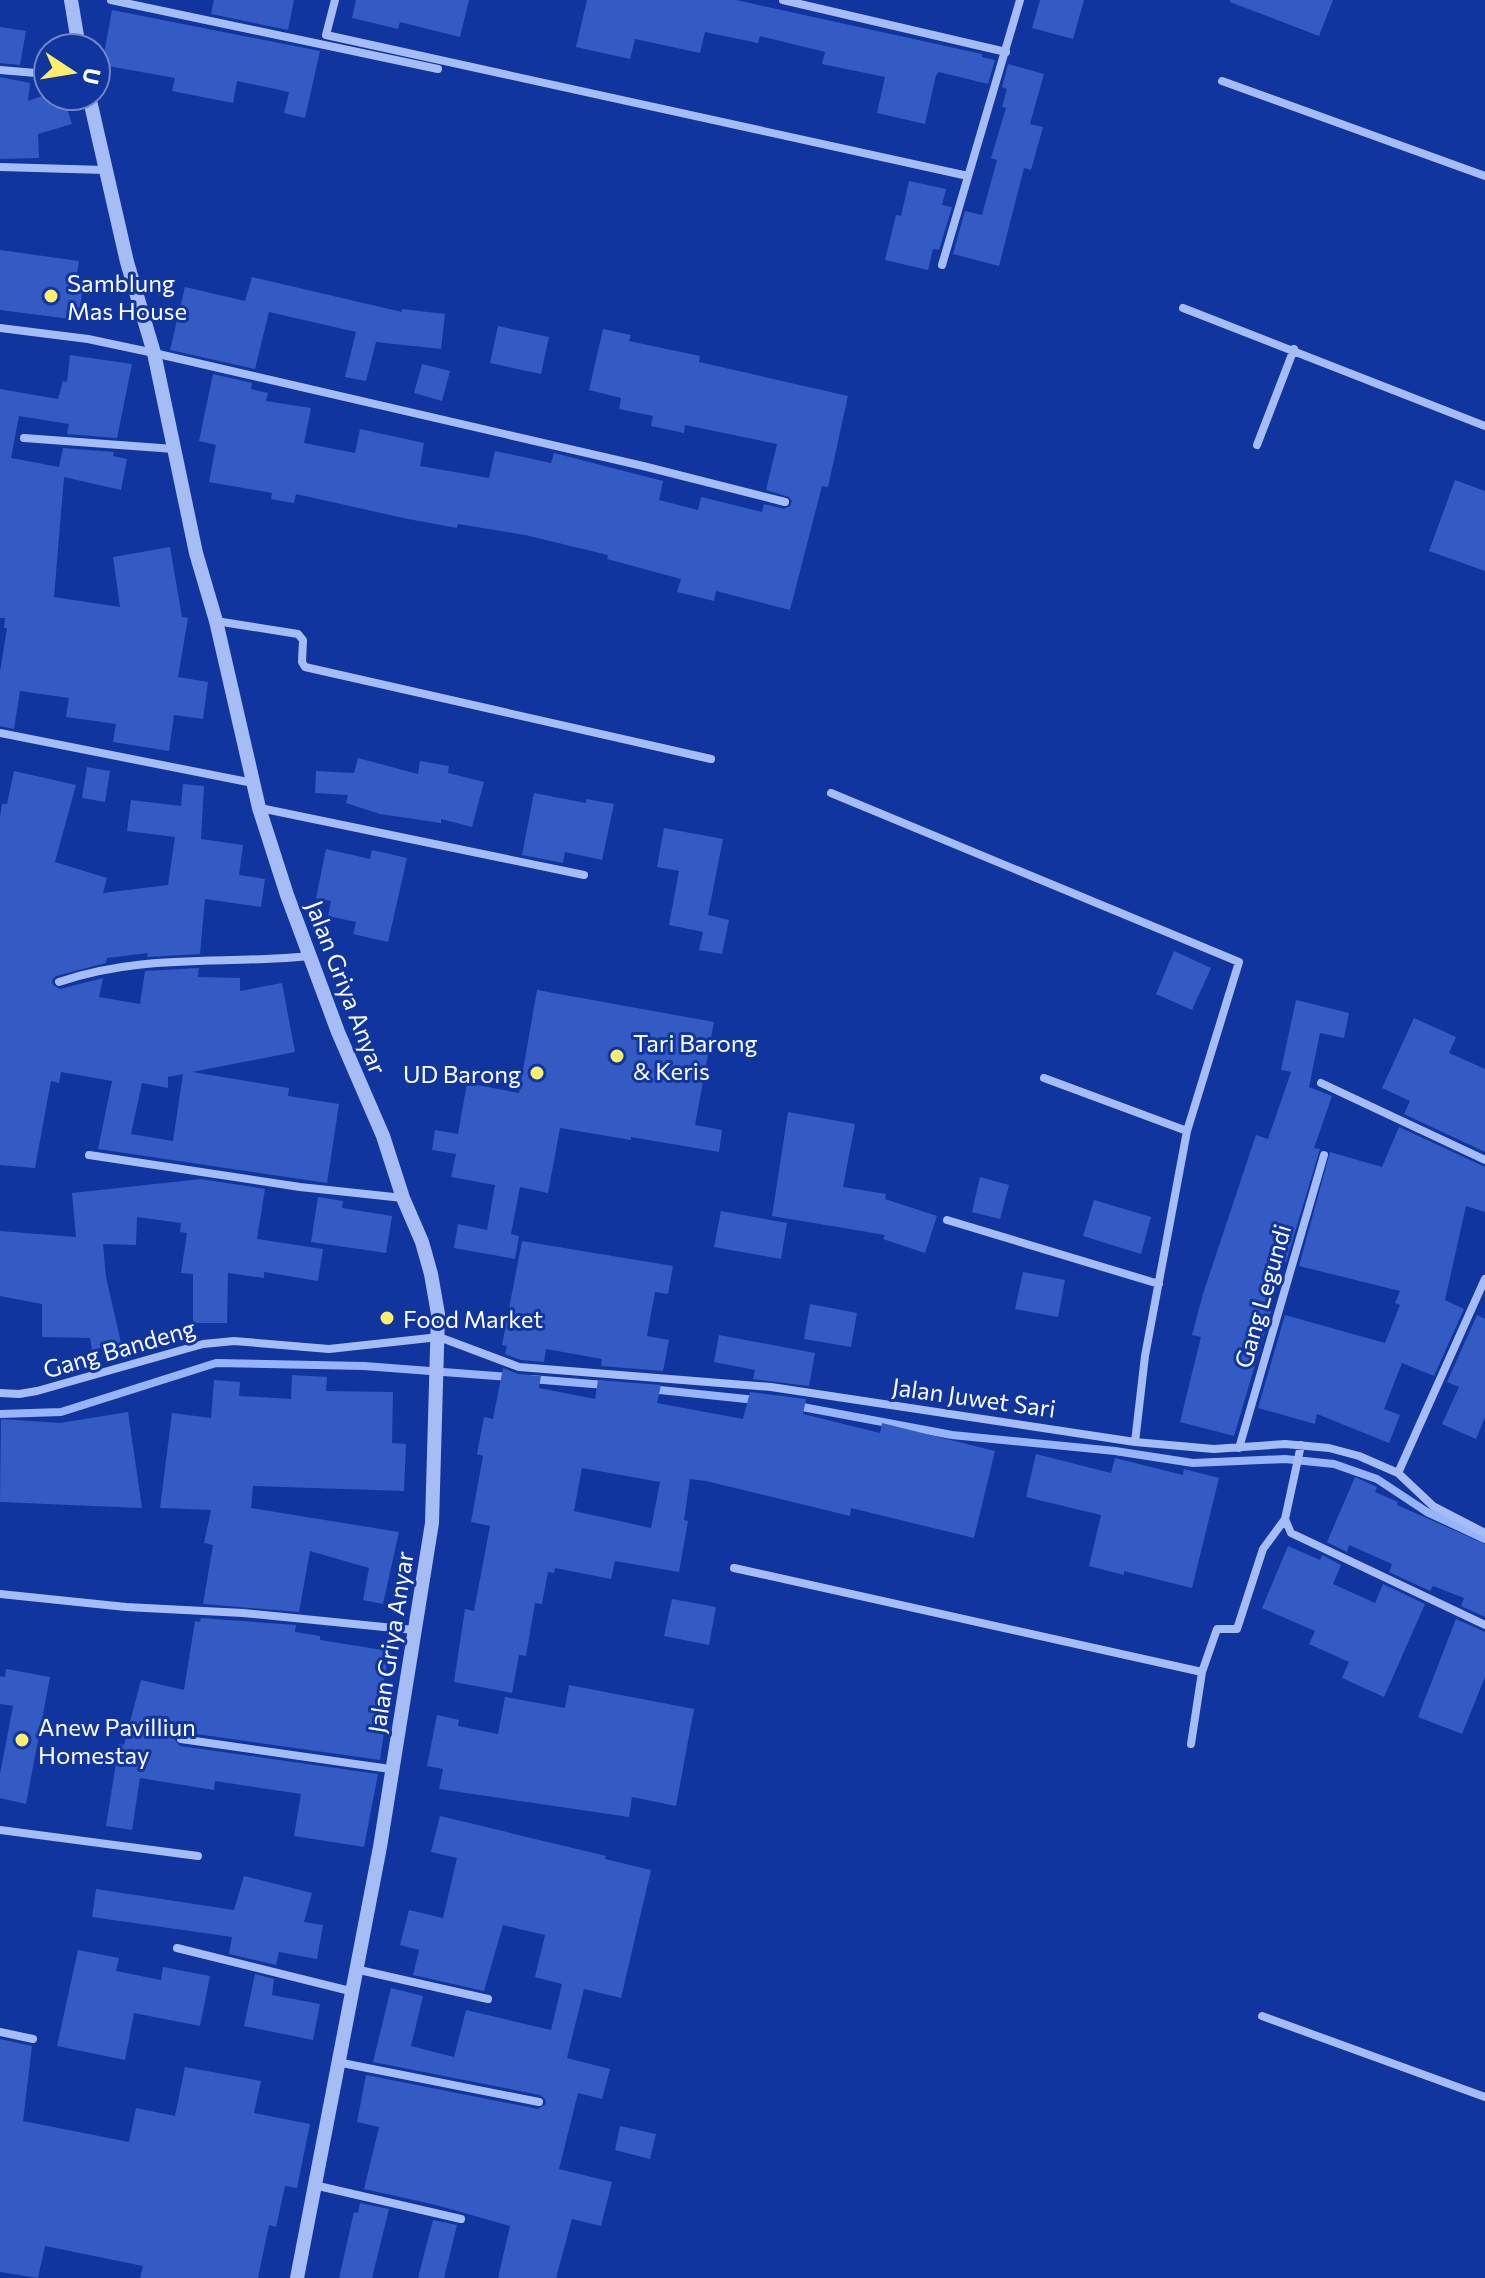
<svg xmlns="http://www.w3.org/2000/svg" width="1485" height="2278" font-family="Commissioner,sans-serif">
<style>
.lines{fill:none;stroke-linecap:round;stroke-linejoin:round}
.stream{stroke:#98b4f9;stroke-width:8}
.building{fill:#345bc4;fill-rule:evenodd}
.minor{stroke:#a6bcf5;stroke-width:8}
.tertiary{stroke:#a6bcf5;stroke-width:14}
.poi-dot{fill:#ffee6b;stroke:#10359f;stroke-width:3}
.labels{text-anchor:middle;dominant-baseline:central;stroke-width:6;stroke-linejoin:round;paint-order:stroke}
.poi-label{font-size:24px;fill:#fff;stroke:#10359f;text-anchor:start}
.street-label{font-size:24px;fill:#fff;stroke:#10359f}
</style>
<rect width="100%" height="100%" fill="#10359f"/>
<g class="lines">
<path class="stream" d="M531,1379L605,1385
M650,1389L756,1400
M797,1406L952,1435L1115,1451L1193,1463L1285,1459L1334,1464L1377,1479L1427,1512L1485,1539
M0,1414L61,1412L216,1363L364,1366L509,1377"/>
</g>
<path class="building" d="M214,0H294L288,30L211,14Z
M356,0H469L460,37L400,22L398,29L352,18Z
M587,0H736L982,54V57L995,60L988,84L939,72L936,75L925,124L877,113L885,77L822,64L825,52L760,36L758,43L705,32L700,53L635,39L630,59L576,47Z
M1040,0H1084L1073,39L1032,28Z
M1230,0H1333L1319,36L1230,2Z
M112,10L320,51L305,118L284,113L289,92L237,81L233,103L172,91L175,78L102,65Z
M0,27L26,31L20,65L0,63Z
M1008,64L1044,74L1030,124L1043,127L1031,170L1024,168L999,266L953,254L965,211L982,215L997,160L991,158L1006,108L1002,107L1007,89L1002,87Z
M0,77L30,83L28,101L42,96H63L72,124L38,134L39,158L0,159Z
M909,181L946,189L942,205L952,207L939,250L933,249L928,270L885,260L896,215L901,216Z
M0,250L79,261L75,286L83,287L78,320L0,310Z
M252,277L402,312V309L445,314L441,349L376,342L366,381L345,377L356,332L269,312L255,369L170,350L185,287L245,301Z
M498,326L549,337L541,374L490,363Z
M603,329L631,335L629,341L700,356L699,362L848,396L828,487L822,486L790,610L716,591L714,601L677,592L681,579L607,559L608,555L525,535L458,524L457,528L408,519L296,494L294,503L271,499L272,493L209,482L216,445L199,441L213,374L252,383L251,389L268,393L266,401L311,408L304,443L355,453L360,429L424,443L420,466L489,478L495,451L551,463L554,453L663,481L659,500L698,510L701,497L762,512L764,504L784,509L790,506L792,501L789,497L766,490L777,444L685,425L684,433L651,426L653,416L619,409L621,398L589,390Z
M70,355L132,364L117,438L67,434L69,424L19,416L11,458L6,457L59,467L63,448L114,452L113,456L127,459L121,490L64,477L54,597L120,607L113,557L170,547L182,617L188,618L178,677L208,682L203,719L174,715L169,751L113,742L116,724L66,717L69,698L20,691L14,729L0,726V672L7,628H4L5,618H0V389L58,399L63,381L67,382Z
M422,364L450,371L442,401L414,393Z
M1455,480L1485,491V571L1429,551Z
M358,758L418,774L420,761L449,766L448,773L484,782L472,827L441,819V823L380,814L346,803L348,795L315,793L316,771L354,773Z
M87,767L110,771L105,802L82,798Z
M14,771L76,785L55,862L107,878L103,893L168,885L175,837L127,831L131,800L181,806L183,784L204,786L201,839L243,845L239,875L265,879L261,907L205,899L200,954L147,957L148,953L107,958L106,963L56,976L52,980L53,985L60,989L103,978L99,997L140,1004L145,971L199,968L198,977L240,978V991L282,983L295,1052L192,1072L289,1088L288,1096L339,1104L327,1183L98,1149L112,1081L61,1072L59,1083L51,1081L35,1168L0,1165V817L2,804H7ZM183,1074L173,1141L131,1134L142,1083L168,1088V1077Z
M534,793L586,803V799L614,804L602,860L565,852L563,863L522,855Z
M664,828L723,839L708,915L729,920L722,954L699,950L703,932L669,925L679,871L657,867Z
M326,849L370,859L372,850L407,858L388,942L353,934L356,922L328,916L331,901L316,898Z
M1174,951L1211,968L1192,1010L1156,994Z
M537,990L714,1022L695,1125L722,1130L719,1152L631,1137V1140L560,1128L548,1193L520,1187L511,1234L519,1236L515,1259L454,1248L458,1224L487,1230L495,1185L451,1177L456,1154L432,1150L435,1130L458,1134L467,1083L519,1093Z
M1296,1000L1349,1013L1344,1038L1320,1033L1309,1087L1332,1096L1314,1148L1320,1149L1286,1262L1281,1261L1265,1310L1271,1311L1234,1436L1180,1422L1201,1337L1192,1335L1203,1294L1256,1135L1268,1139L1291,1072L1281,1070Z
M1414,1018L1456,1037L1449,1053L1485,1069V1152L1404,1114L1410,1101L1382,1088Z
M788,1112L855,1124L843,1187L886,1194L885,1199L937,1216L925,1253L883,1239L885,1235L772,1216Z
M1399,1127L1485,1167V1212L1466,1206L1445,1300L1464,1309L1434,1376L1402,1363L1384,1409L1400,1415L1389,1443L1317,1414L1315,1424L1258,1408L1285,1315L1385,1343L1400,1305L1395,1303L1400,1291L1299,1266L1330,1152L1382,1167Z
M980,1177L1009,1185L1000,1219L972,1212Z
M201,1179L265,1189L257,1239L323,1249L318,1281L264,1272V1278L228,1273L227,1323H193V1274L181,1273L187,1233L180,1232L181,1223L137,1217L136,1245L103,1244L106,1277L121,1343L92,1350L90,1338L42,1337V1304L0,1296V1231L76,1237L72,1193Z
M318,1197L343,1201L342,1208L392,1216L386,1253L311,1242Z
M1094,1200L1151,1217L1141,1254L1083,1236Z
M721,1211L787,1223L781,1259L714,1247Z
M522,1241L673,1266L668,1294L655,1292L647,1336L669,1340L663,1371L601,1366L602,1359L546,1349L544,1362L521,1360L505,1354L507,1346L502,1345Z
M1023,1272L1065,1280L1058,1317L1015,1309Z
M810,1304L857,1313L851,1347L804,1339Z
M1477,1315L1485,1319V1417L1476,1439L1442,1424L1459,1387L1447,1382Z
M719,1335L815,1353L809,1386L753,1379L755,1370L714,1362Z
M503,1368L518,1374L541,1376L539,1388L595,1399L598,1380L661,1385L657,1403L743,1419L750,1392L806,1399L803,1414L880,1433L882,1423L995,1451L974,1538L851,1508L850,1516L706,1481L690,1479L684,1520L688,1521L679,1572L615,1561L611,1579L555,1568L554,1573L548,1572L542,1604L535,1603L526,1656L519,1655L512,1693L454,1682L465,1609L474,1611L490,1526L471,1522L483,1456L477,1454L484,1417L493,1419ZM582,1468L660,1482L651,1528L574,1511Z
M292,1375L327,1377L326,1391L393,1392L392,1443L406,1444L404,1491L253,1486L251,1508L399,1532L383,1604L363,1600L369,1568L310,1551L299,1612L203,1604L213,1545L204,1543L211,1510L160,1508L172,1413L211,1418L214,1380L240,1382L239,1396L291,1399Z
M128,1412L142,1508L0,1502L1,1419L60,1423Z
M1036,1454L1111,1473L1115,1458L1183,1475L1184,1469L1219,1478L1192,1588L1124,1571V1575L1089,1566L1101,1515L1026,1497Z
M1355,1477L1377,1487L1375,1492L1398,1502L1397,1505L1485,1544V1617L1461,1606L1464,1598L1433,1586L1430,1591L1389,1572L1392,1564L1349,1545L1347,1552L1327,1542Z
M1288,1546L1320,1560L1322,1555L1341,1565L1333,1584L1375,1603L1383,1584L1425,1604L1384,1697L1342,1678L1349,1662L1309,1644L1315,1631L1262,1608Z
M672,1599L716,1607L709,1645L664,1636Z
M201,1618L296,1625L295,1632L320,1636V1640L389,1651L377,1724L385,1725L380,1760L182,1732L176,1734L174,1739L180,1746L378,1774L364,1847L294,1836L301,1794L215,1781L214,1790L140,1778L132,1830L106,1826L119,1744L124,1745L141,1680L184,1690L195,1621L200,1622Z
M1456,1619L1485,1632V1677L1462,1734L1418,1717Z
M6,1669L50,1677L26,1804L0,1798V1774L13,1706L0,1704V1676L5,1677Z
M569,1685L694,1709L676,1806L632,1797L629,1817L439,1789L443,1769L427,1766L437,1715L459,1720L458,1726L498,1734L505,1697L565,1708Z
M440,1816L606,1856L605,1859L651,1870L621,1998L584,1989L567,2058L610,2069L602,2099L578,2093L559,2169L612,2182L601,2226L572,2219L556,2278H498L510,2226L436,2205L364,2189L379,2127L357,2122L366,2075L538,2109L546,2104L545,2099L540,2095L373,2062L391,1988L423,1996L411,2046L454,2057L466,2010L551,2030L562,1984L535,1977L545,1935L503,1925L484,1991L413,1975L419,1950L400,1945L409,1910L443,1918L457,1858L431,1852Z
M244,1876L312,1893L304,1922L323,1925L317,1959L279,1952L276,1965L229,1954L232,1937L92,1917L96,1889L234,1910Z
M78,1950L119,1958L116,1971L161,1980L163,1967L210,1976L200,2026L134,2013L125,2060L57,2046Z
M255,1974L274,1979L272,1995L320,2004L313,2040L244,2026Z
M0,2039L32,2046L23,2121L129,2142L136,2108L175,2116L185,2067L261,2081L254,2113L310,2124L297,2188L285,2186L276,2227L269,2225L258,2278H140L143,2266L45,2246L38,2278L0,2272Z
M620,2126L656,2134L650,2159L615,2150Z
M360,2203L389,2209L372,2278H339L354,2212L358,2213Z
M433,2220L457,2225L444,2278H418Z"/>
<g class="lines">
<path class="minor" d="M111,0L438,69
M335,0L326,35L968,176
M783,0L1006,52
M0,70L48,74
M1222,81L1485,176
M0,167L105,170
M942,265L1020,0
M1183,308L1485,426
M0,328L88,339L154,353L643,466L785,502
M24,438L174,449
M1257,445L1294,349
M216,621L298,634L303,640L302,662L305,667L711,759
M0,733L253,783
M831,793L1239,962L1187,1131L1145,1356L1135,1442
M260,808L584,875
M59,982C142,953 223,965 310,956
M1044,1078L1187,1131
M1321,1083L1485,1160
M89,1155L300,1187L403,1198
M947,1220L1159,1284
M0,1393L19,1394L37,1391L203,1344L234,1341L329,1349L439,1337L519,1367L771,1387L1135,1442L1214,1449L1285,1444L1329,1448L1359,1456L1398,1473L1433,1506L1485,1533
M1301,1445L1285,1519L1291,1533L1485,1625
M1239,1448L1324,1155
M1398,1473L1485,1279
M734,1568L1202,1672
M0,1594L126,1607L243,1613L414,1630
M181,1739L390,1769
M1191,1744L1202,1672L1217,1629H1237L1263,1549L1285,1519
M0,1830L198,1856
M177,1948L350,1991
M355,1969L488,1999
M1262,2016L1485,2097
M0,2032L33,2039
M337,2062L539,2102
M314,2185L461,2219"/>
<path class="tertiary" d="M71,0L79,48
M89,96L127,262L154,353L196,553L216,621L259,808L287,895L338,1032L383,1136L403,1198L422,1242L431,1274L438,1314L432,1523L380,1847L297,2278"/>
</g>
<g class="poi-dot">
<circle cx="51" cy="296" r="8"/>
<circle cx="617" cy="1056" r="8"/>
<circle cx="537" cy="1073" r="8"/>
<circle cx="387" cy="1318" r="8"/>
<circle cx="22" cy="1740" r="8"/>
</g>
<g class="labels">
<g class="poi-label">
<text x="67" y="282">Samblung<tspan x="67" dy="28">Mas House</tspan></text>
<text x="633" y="1042">Tari Barong<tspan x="633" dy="28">&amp; Keris</tspan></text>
<text x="521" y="1073" text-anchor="end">UD Barong</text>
<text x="403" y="1318">Food Market</text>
<text x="38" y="1726">Anew Pavilliun<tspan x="38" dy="28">Homestay</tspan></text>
</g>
<g class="street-label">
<text transform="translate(347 987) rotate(69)">Jalan Griya Anyar</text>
<text transform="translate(1262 1296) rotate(-74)">Gang Legundi</text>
<text transform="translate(119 1348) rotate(-16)">Gang Bandeng</text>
<text transform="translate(974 1397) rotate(8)">Jalan Juwet Sari</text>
<text transform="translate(390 1642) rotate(-81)">Jalan Griya Anyar</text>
</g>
</g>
<g transform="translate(72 72) rotate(102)"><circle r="38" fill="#10359f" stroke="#7086c5" stroke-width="2"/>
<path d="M0-6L14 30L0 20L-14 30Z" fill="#ffee6b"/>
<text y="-12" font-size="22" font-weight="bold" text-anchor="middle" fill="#ffffff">U</text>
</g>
</svg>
